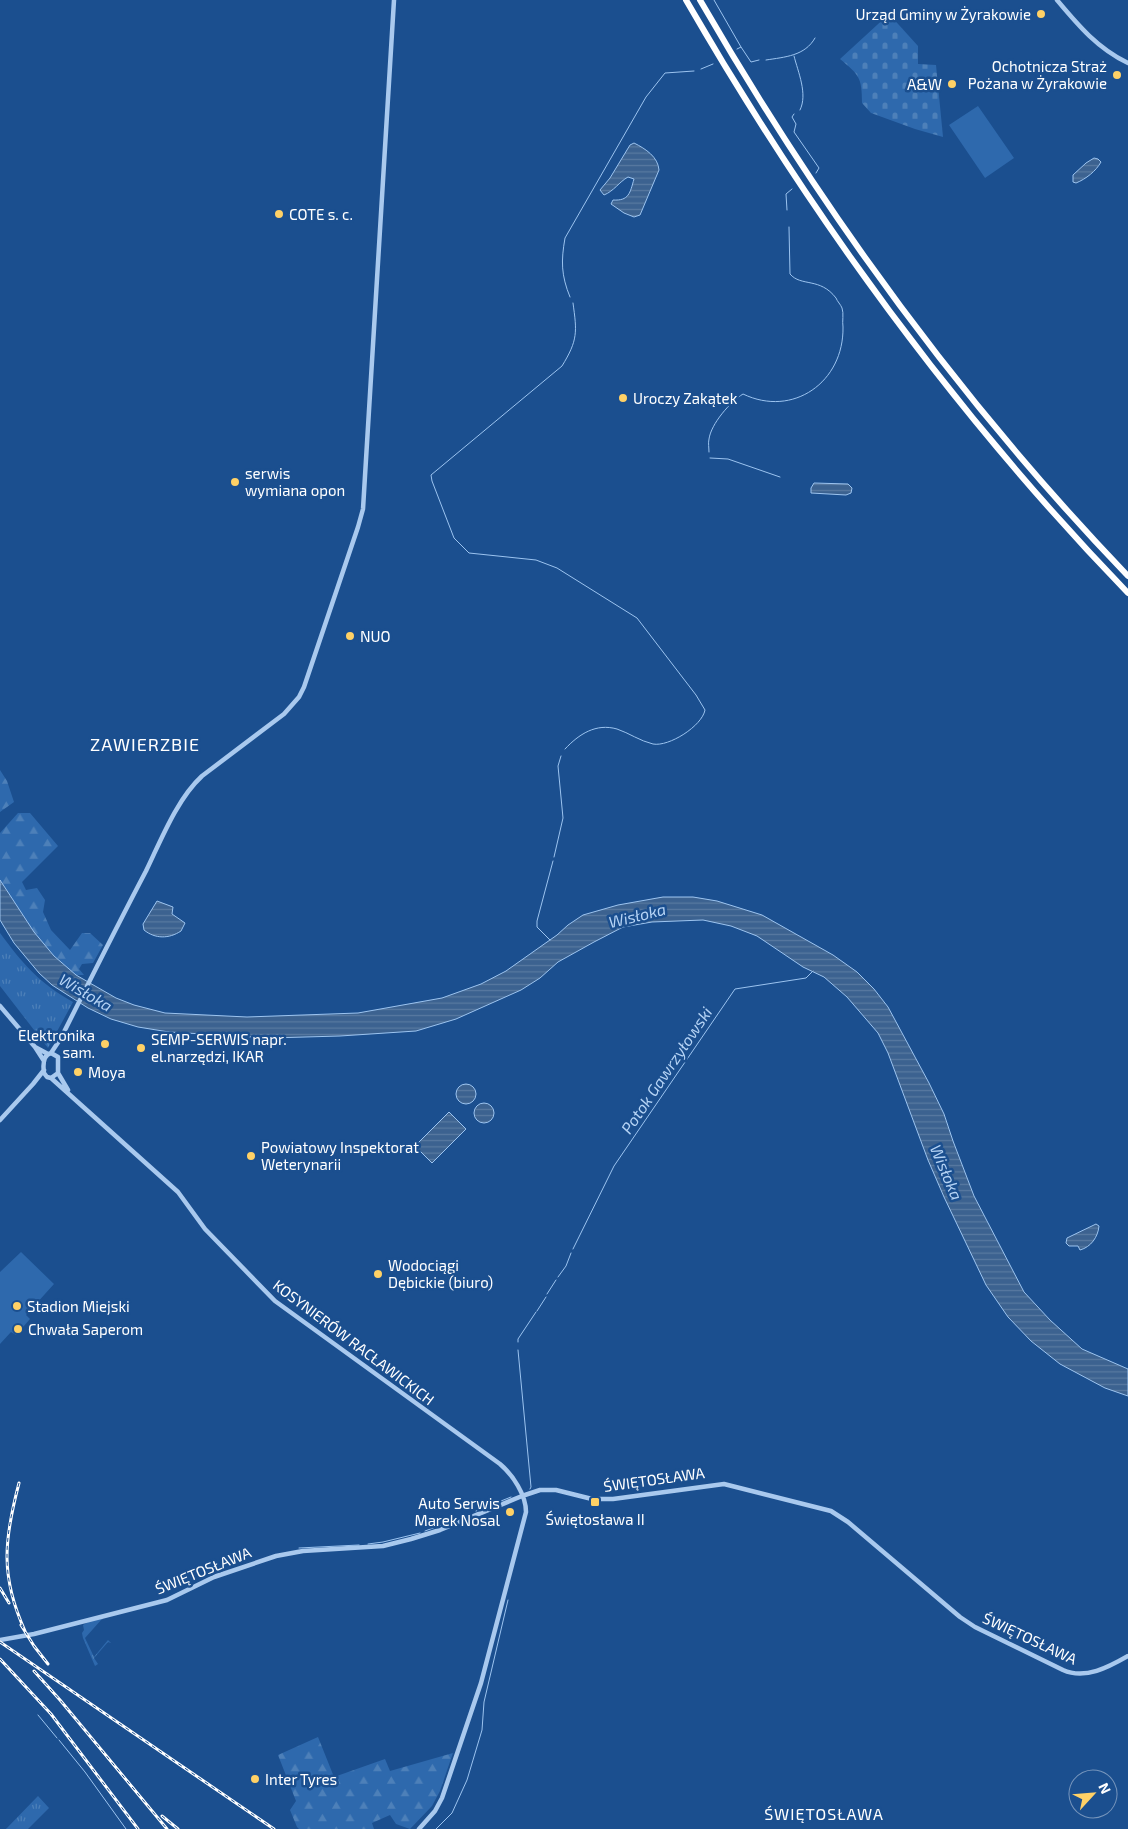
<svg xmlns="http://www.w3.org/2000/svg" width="1128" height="1829" font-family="'Exo 2',sans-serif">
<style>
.grass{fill:url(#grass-tufts)}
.forest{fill:url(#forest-firs)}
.cemetery{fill:url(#cemetery-stones)}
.pitch{fill:#2e69ad}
.water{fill:url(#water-rules);stroke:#9cc4f0}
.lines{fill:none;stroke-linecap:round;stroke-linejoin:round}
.stream{stroke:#9cc4f0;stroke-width:1}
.tertiary{stroke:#a9c9ee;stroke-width:4.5}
.motorway{stroke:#fff;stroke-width:6}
.rail-casing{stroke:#fff;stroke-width:3}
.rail{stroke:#1b4f8f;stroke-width:1;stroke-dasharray:4;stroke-linecap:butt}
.poi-dot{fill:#ffd166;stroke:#1b4f8f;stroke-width:2}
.labels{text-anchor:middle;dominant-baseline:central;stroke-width:5;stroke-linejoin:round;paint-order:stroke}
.poi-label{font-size:15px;fill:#fff;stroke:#1b4f8f;text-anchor:start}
.street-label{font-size:15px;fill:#fff;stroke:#1b4f8f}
.water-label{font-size:16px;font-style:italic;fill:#b5d3f5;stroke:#1b4f8f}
.neighbourhood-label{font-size:16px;letter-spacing:1px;fill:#fff;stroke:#1b4f8f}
.quarter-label{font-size:18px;letter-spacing:1px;fill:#fff;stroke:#1b4f8f}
</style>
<defs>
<pattern id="grass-tufts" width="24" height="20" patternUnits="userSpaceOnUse" patternTransform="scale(1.25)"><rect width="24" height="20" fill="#2e69ad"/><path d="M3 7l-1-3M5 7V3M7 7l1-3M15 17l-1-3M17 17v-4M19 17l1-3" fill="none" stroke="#4d80b9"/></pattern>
<pattern id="forest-firs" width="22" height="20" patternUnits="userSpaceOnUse" patternTransform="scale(1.25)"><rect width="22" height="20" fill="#2e69ad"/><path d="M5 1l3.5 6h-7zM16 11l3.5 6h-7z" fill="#4d80b9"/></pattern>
<pattern id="cemetery-stones" width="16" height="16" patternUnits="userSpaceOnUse" patternTransform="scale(1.25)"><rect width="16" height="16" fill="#2e69ad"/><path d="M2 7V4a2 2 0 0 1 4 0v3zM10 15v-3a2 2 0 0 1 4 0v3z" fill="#4d80b9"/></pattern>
<pattern id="water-rules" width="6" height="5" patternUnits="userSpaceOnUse" patternTransform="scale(1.25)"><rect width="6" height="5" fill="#3c6290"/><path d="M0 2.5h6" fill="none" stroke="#597aa1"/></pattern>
</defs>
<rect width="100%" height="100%" fill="#1b4f8f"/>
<path class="grass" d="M0,933C22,963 40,984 73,1002L48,1048L0,986Z
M103,1618V1619L101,1620L85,1638L94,1657L108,1640L111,1643L108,1642L94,1658L98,1664L95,1666L83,1638L82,1633L84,1630L83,1625L90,1621Z
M38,1796L49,1808L28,1829H6Z"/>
<path class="forest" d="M0,770L7,781L14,802L0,812Z
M18,813H30L58,846L22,882L26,890L37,888L45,900L43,912L51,930L70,950L82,933H90L103,945L93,963L82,964L79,969L84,975H76L54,956L34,932L0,880V833Z
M318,1737L334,1777L385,1759L390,1771L453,1753L440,1791L432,1806L410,1829L396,1824L390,1815L372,1823L374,1829H299L297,1827L290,1810L296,1801L278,1755Z"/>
<path class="cemetery" d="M889,14L918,46V64L936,65L943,137L915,129L871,113L862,103C862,77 859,75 840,59Z"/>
<path class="pitch" d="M978,106L1014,158L985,178L949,125Z
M21,1252L54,1284L26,1315L30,1319L16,1335L11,1332L0,1344V1272Z"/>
<path class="water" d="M634,143C646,149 658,157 659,170L640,215L634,217L624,213L611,204L613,200C629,201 630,193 634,179L628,177C619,182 614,191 604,195L600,190L610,178L630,145Z
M1094,158L1098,159L1101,162C1096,171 1086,179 1076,183L1073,182V175L1086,163Z
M814,483L848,484L852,488L851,493L846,495L811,493V488Z
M0,880L34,932L54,956L76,975L116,998L134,1005L165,1013L247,1017L358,1013L442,998L481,984L506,971L557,935L568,925L583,915L618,905L663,897H693L717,901L762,915L833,955L857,972L874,989L888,1007L929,1083L944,1114L953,1141L974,1196L1024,1292L1050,1320L1082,1349L1128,1369V1396L1105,1388L1060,1364L1031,1341L1008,1317L986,1285L944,1197L928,1160L888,1053L878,1033L847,997L824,977L803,967L757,936L731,926L703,920L652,922L623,927L594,942L558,962L540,978L521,990L456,1019L416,1031L340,1036L270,1038L169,1032L138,1027L111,1019L88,1008L52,985L39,973L14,943L0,920Z
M157,901L173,907L172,914L185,923L181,931C169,939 155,939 144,930L143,924Z
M456 1094a10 10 0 1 1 20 0a10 10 0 1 1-20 0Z
M474 1113a10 10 0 1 1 20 0a10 10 0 1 1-20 0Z
M449,1112L466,1129L432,1163L415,1146Z
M1096,1224L1099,1226C1098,1237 1091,1247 1080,1250L1078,1246H1069L1066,1243L1067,1238Z"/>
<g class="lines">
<path class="stream" d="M714,0L741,47
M737,49L741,47L751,62L759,60
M794,56C798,72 808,94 800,110
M766,60C785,57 805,56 815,38
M701,69L713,64
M794,114L792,117L796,124L794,132L819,168L816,173
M787,210L786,194L792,189
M570,297C561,275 561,261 565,238L646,97L665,73L694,71
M709,452C709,448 708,443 709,439C711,424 730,402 743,394C793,418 844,382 843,327C842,322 844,313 842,308C841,305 837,301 836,298C820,277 801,287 790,274L789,227
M710,458L728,459L780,477
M565,749C579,734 596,723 617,729C629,733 640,741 653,744C669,747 702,726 705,710L696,695L637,618L557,568L536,560L469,553L454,538L432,481L431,475L562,366C578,340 577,332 573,303
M554,857L563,818L558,766L561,756
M550,940L537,927V921L553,861
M573,1249L614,1166L735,989L806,978L813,971
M558,1277L566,1266L571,1253
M547,1294L556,1280
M537,1311L546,1297
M518,1342V1339L536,1312
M518,1350L531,1487L530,1489
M476,1511L511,1497
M425,1531L458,1519
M368,1544L383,1542L420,1533
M299,1548L359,1545
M38,1715L57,1738
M59,1740L85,1772L126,1829
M436,1829L452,1813L467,1780L482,1730L484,1702L508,1600"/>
<path class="tertiary" d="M1057,0C1078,25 1097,48 1128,63
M0,1006L35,1047L44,1061
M35,1047L48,1054
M51,1053L58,1057V1073L51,1078L47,1077L44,1073C43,1066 43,1055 51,1053L61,1038C89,982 117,926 146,871C161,840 177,799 202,776L284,714L299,697L304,687L358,527L363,509L365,476L394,0
M58,1073L68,1090
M51,1078L178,1192L205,1229L275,1301L500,1464C513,1475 526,1495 526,1512L481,1683L442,1798L435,1811L419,1829
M0,1120L33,1084L44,1070
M0,1640L34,1634L167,1600L214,1577L276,1556L303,1551L383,1546L411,1539L440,1530L522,1496L540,1490H556L592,1499H613L724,1484L831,1511L848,1522L960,1617L975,1627L1063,1670C1085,1680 1109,1667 1128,1656"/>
<path class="motorway" d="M686,0C810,215 956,415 1128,593
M700,0C820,208 961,402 1128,576"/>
<g class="rail-casing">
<path id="rail" d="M19,1483C4,1540 0,1576 25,1631
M0,1588L9,1603
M21,1625L34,1646L48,1664
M0,1642L274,1829
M0,1659L51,1714L138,1829
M34,1671L60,1700L167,1829
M162,1816L178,1829"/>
</g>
<use href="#rail" class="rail"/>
</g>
<g class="poi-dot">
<circle cx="1041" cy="14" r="5"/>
<circle cx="1117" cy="75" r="5"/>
<circle cx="952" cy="84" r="5"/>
<circle cx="279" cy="214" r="5"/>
<circle cx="623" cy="398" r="5"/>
<circle cx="235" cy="482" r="5"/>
<circle cx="350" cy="636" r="5"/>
<circle cx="105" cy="1044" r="5"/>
<circle cx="141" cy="1048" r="5"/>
<circle cx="78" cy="1072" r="5"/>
<circle cx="251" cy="1156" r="5"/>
<circle cx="378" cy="1274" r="5"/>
<circle cx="17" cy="1306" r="5"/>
<circle cx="18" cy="1329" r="5"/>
<rect x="590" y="1497" width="10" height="10" rx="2.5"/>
<circle cx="510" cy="1512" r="5"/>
<circle cx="255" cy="1779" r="5"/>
</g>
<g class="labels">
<g class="poi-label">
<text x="1031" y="14" text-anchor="end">Urząd Gminy w Żyrakowie</text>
<text x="1107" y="66" text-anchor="end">Ochotnicza Straż<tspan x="1107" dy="17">Pożana w Żyrakowie</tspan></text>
<text x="942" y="84" text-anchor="end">A&amp;W</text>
<text x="289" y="214">COTE s. c.</text>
<text x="633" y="398">Uroczy Zakątek</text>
<text x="245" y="473">serwis<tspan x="245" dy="17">wymiana opon</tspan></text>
<text x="360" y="636">NUO</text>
<text x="95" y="1035" text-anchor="end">Elektronika<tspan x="95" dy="17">sam.</tspan></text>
<text x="151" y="1039">SEMP-SERWIS napr.<tspan x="151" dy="17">el.narzędzi, IKAR</tspan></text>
<text x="88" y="1072">Moya</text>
<text x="261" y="1147">Powiatowy Inspektorat<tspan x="261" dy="17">Weterynarii</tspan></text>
<text x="388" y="1265">Wodociągi<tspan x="388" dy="17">Dębickie (biuro)</tspan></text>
<text x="27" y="1306">Stadion Miejski</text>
<text x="28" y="1329">Chwała Saperom</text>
<text x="500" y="1503" text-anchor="end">Auto Serwis<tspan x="500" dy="17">Marek Nosal</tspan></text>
<text x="595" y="1519" text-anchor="middle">Świętosława II</text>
<text x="265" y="1779">Inter Tyres</text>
</g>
<g class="street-label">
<text transform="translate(354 1342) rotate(37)">KOSYNIERÓW RACŁAWICKICH</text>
<text transform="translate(654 1479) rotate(-8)">ŚWIĘTOSŁAWA</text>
<text transform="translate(203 1570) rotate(-22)">ŚWIĘTOSŁAWA</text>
<text transform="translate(1030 1638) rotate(25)">ŚWIĘTOSŁAWA</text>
</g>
<g class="water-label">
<text transform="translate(637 915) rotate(-14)">Wisłoka</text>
<text transform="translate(86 992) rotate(30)">Wisłoka</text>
<text transform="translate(666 1070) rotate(-56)">Potok Gawrzyłowski</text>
<text transform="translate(947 1172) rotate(67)">Wisłoka</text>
</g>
<g class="neighbourhood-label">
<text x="824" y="1813">ŚWIĘTOSŁAWA</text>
</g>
<g class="quarter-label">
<text x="145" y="744">ZAWIERZBIE</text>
</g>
</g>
<g transform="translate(1093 1794) rotate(64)"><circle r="24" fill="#1b4f8f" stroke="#7695bc"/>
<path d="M0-4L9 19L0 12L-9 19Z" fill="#ffd166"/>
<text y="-8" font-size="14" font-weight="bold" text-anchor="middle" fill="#ffffff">N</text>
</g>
</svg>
